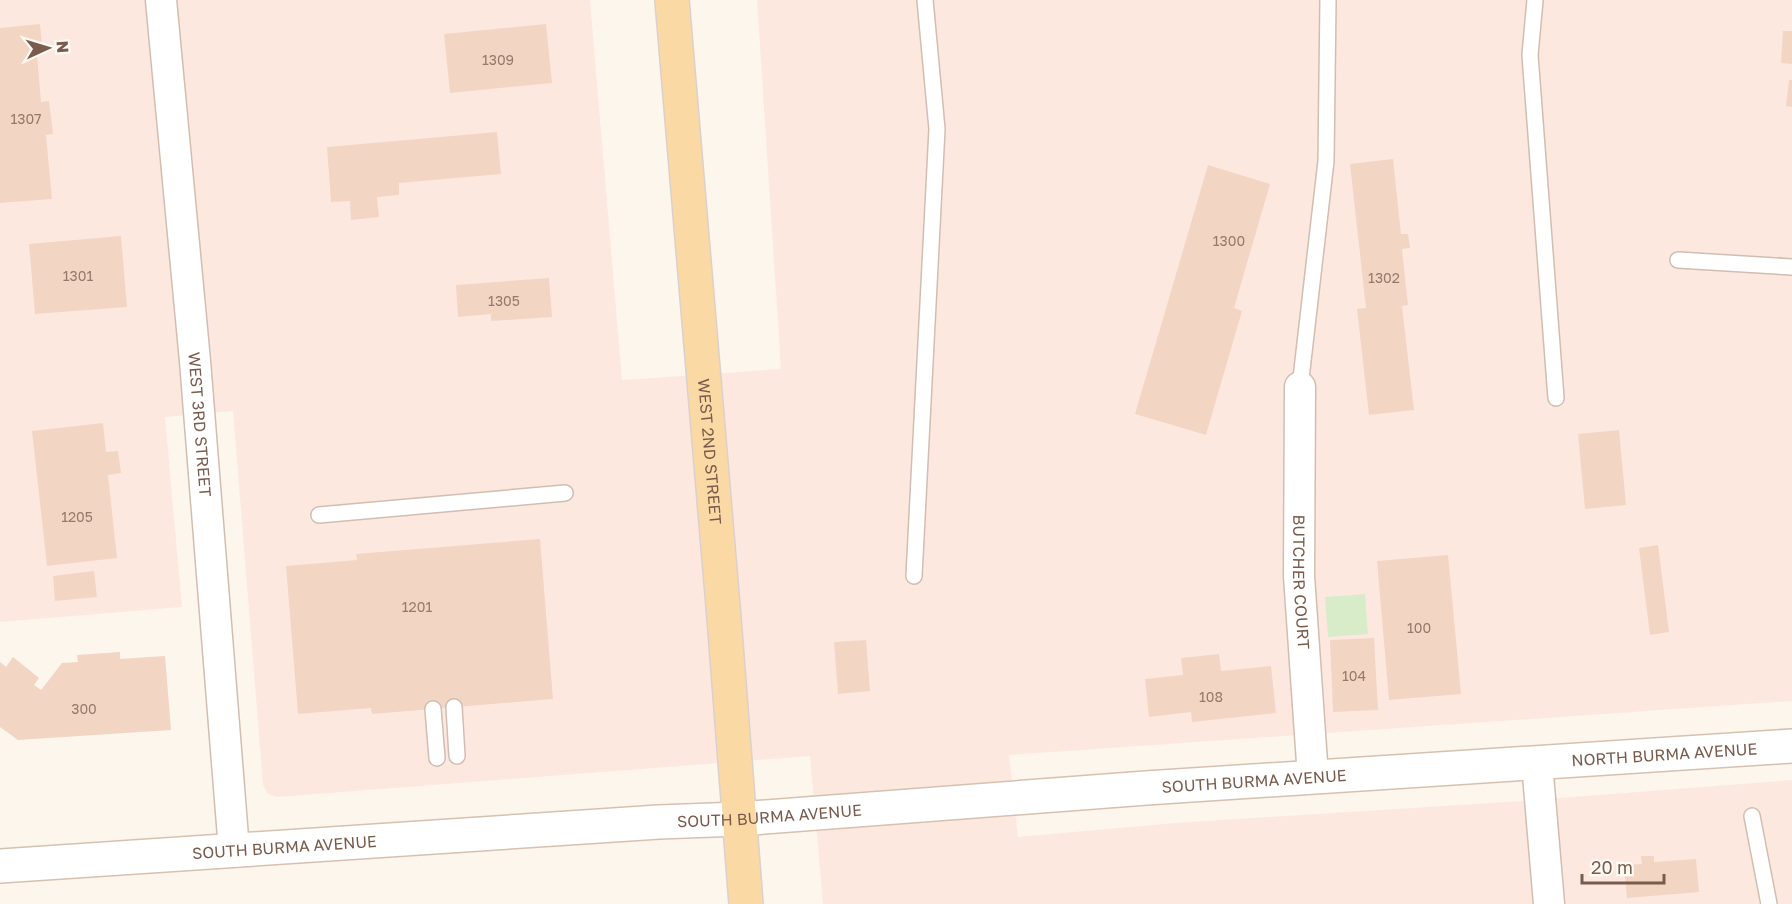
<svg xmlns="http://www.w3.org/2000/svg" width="1792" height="904" font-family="'Golos Text',sans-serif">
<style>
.commercial{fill:#fde8e0}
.green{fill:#d8ecc9}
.building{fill:#f3d5c3}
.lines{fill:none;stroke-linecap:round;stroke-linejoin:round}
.lane-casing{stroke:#d1beb0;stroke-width:18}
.street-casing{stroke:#d1beb0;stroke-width:33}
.secondary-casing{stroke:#d6c0b0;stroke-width:36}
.primary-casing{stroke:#dad1cd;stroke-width:36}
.lane{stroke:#fff;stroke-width:15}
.street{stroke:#fff;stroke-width:30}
.secondary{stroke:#fff;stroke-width:33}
.primary{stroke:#fbd9a5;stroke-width:33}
.labels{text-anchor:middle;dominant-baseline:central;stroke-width:4.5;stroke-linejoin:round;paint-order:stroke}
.number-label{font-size:14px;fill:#987a6a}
.street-label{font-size:16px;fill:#7a5c4d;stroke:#fffaf3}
</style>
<rect width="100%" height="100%" fill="#fdf6ec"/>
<path class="commercial" d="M0,0H590L622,380L781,369L757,0H1792V701L1009,755L1018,837L1175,823L1522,801L1792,780V904H823L810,756L277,797L268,794L263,785L233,411L165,417L182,607L0,622Z"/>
<path class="green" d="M1365,594L1368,634L1328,637L1325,597Z"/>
<path class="building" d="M40,24L43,54L37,55L41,102L49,101L53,134L46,135L52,199L0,203V28Z
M546,24L552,83L450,93L444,34Z
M1783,31H1792V64L1781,63Z
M1789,80H1792V107L1786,106Z
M497,132L501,174L399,183V195L377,197L379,217L351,220L350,201L331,202L327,147Z
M1393,159L1401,234H1408L1410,248L1402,249L1408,305L1402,306L1414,410L1369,415L1357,309L1366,308L1350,164Z
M1208,165L1270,184L1234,308L1242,311L1206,435L1135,414Z
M121,236L127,307L35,314L29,244Z
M549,278L552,317L491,321V314L458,317L456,285Z
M103,423L106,452L118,451L121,473L108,475L117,558L47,566L32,431Z
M1619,430L1626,505L1585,509L1578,434Z
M540,539L553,699L372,714L371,708L298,714L286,566L357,560L356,554Z
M1658,545L1669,632L1650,635L1639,548Z
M1448,555L1461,694L1389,700L1377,561Z
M94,571L97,597L55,601L53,576Z
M1374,638L1378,710L1333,712L1330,640Z
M866,640L870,691L838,694L834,642Z
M120,652V659L165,656L171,730L18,740L0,727V662L6,667L13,657L39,678L34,685L41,690L62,663L78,662L77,655Z
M1219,654L1221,671L1271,666L1276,713L1192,722L1191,712L1149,717L1145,679L1183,675L1181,658Z
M1641,856H1654V862L1696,859L1699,892L1627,898L1624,865L1642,864Z"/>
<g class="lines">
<g class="lane-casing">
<path id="lane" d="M1535,0L1530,55L1556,398
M1678,260L1792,267
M1300,387L1326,161L1328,0
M319,515L565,493
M914,576L937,129L925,0
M454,707L457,756
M433,709L437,758
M1752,816L1769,904"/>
</g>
<g class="street-casing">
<g id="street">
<path id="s1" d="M161,0L195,361L234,850"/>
<path id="s2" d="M1300,387L1299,576L1313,777"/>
<path d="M1537,763L1549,904"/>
</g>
</g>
<g class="secondary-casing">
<g id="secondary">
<path id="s3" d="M0,866L659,822L739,819L1146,788L1792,746"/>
</g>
</g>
<g class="primary-casing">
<g id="primary">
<path id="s4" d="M672,0L724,618L746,904"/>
</g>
</g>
<use href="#lane" class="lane"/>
<use href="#street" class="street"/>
<use href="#secondary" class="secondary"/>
<use href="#primary" class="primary"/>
</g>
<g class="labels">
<g class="number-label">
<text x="498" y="59">1309</text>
<text x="26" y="118">1307</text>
<text x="1229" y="240">1300</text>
<text x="78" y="275">1301</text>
<text x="1384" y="277">1302</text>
<text x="504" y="300">1305</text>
<text x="77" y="516">1205</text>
<text x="417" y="606">1201</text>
<text x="1419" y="627">100</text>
<text x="1354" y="675">104</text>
<text x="1211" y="696">108</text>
<text x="84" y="708">300</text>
</g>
<g class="street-label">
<text stroke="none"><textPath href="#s1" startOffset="426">WEST 3RD STREET</textPath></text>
<text stroke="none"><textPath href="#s4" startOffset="453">WEST 2ND STREET</textPath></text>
<text stroke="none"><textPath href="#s2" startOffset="195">BUTCHER COURT</textPath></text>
<text stroke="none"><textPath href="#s3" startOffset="1668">NORTH BURMA AVENUE</textPath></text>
<text stroke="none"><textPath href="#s3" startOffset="1257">SOUTH BURMA AVENUE</textPath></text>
<text stroke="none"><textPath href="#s3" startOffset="771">SOUTH BURMA AVENUE</textPath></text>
<text stroke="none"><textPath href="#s3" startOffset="285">SOUTH BURMA AVENUE</textPath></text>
</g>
</g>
<g transform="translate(48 48) rotate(86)" stroke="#fffaf3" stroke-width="4.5" paint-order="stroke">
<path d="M0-4.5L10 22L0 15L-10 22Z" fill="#7a5c4d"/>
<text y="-9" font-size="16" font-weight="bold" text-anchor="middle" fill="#7a5c4d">N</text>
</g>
<path d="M1582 874v9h82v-9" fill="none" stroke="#7a5c4d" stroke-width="3"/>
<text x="1591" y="874" font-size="18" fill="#7a5c4d" stroke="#fffaf3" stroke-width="4.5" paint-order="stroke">20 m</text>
</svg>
